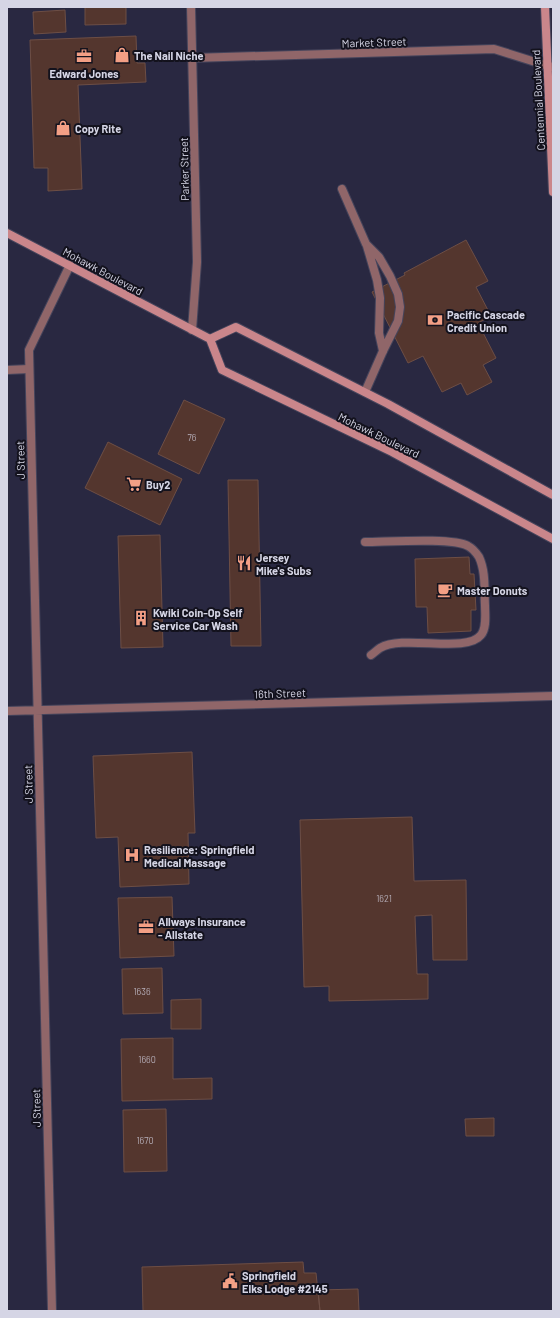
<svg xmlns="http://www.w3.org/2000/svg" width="560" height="1318" font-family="Barlow,sans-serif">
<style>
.building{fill:#54362e;stroke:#6d4e45}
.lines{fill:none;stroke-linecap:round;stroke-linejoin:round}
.service-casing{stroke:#45445b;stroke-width:10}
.minor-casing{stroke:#45445b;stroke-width:10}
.secondary-casing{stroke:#45445b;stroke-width:10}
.service{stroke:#906669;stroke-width:8}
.minor{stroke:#906669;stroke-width:8}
.secondary{stroke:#ca868b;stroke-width:8}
.labels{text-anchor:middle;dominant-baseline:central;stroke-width:4;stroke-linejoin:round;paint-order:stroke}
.number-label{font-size:9px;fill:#b5adb7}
.street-label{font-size:11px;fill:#d5d5e5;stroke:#13121d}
.poi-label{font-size:11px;font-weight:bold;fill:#d5d5e5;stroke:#13121d;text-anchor:start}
</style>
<rect width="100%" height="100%" fill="#292841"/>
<path class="building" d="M85,7H126V24L85,25Z
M65,10L66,32L34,34L33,12Z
M136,36L137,63H145L146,82L78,85L82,189L48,191V168H34L30,40Z
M466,240L488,281L476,287L491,316L478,323L496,358L483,365L492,382L467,395L461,383L442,392L423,356L408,363L372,292L405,275L404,273Z
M184,400L225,419L199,474L158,454Z
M108,442L182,479L160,525L85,488Z
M228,480H258L261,646H231Z
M160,535L163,647L121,648L118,536Z
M469,557L470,574H474L476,610H471V631L428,633L427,607H416L415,559Z
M192,752L195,833H188L189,884L120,887L118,837L96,838L93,756Z
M412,817L414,881L466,880L467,960H433L432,915L415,916L417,974H428V999L329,1001V986L304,987L300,820Z
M172,897L174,956L120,958L118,898Z
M162,968L163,1013L123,1014L122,969Z
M201,999V1029H171V1000Z
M173,1038V1079L212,1078V1099L122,1101L121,1039Z
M166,1109L167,1171L124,1172L123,1110Z
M494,1118V1136H466L465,1119Z
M303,1262L304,1273H316L320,1311H143L142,1267Z
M358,1289L359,1311H320L318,1290Z"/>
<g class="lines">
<g class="service-casing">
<path id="service" d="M342,189L366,244L379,257L390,276L398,294L400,307L398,321L383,351L365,392
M367,246L377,280L380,298L379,333L383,351
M7,370L29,369
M365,542C386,542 453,537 468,546C472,548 477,554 479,557C486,572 484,590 485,605C485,614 487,628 481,635C466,654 404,634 380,648C377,650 374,653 371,655"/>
</g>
<g class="minor-casing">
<path id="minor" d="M191,7L197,262L192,330
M192,58L494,49L548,66L553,67
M7,711L553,696
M52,1311L29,350L70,265"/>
</g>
<g class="secondary-casing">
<path id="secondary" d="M545,7L553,192
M7,233L210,339L222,370L392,452L553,539
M210,339L236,327L388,404L553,495"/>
</g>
<use href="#service" class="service"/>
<use href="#minor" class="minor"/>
<use href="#secondary" class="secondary"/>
</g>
<defs>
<g id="shop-bare" transform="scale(1.2)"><path d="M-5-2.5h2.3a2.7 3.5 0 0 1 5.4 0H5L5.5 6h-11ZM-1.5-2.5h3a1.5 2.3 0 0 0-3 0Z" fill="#f39f85" stroke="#13121d" stroke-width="2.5" paint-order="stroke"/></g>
<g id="office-bare" transform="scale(1.2)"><path d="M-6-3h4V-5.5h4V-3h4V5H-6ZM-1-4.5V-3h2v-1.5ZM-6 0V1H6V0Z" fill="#f39f85" stroke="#13121d" stroke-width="2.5" paint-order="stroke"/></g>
<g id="bank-bare" transform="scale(1.2)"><path d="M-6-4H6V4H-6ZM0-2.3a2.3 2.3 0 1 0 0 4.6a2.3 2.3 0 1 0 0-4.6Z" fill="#f39f85" stroke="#13121d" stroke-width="2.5" paint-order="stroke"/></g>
<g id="supermarket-bare" transform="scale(1.2)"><path d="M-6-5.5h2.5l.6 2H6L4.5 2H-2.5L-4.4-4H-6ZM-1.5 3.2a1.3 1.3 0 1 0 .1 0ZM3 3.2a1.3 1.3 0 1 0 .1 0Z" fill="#f39f85" stroke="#13121d" stroke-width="2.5" paint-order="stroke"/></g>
<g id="restaurant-bare" transform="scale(1.2)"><path d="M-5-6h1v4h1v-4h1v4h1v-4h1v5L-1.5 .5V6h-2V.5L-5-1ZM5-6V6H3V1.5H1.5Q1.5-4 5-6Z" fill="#f39f85" stroke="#13121d" stroke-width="2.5" paint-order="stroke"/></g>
<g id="cafe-bare" transform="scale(1.2)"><path d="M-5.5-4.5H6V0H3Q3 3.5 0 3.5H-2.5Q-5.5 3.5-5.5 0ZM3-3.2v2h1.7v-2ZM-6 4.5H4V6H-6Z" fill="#f39f85" stroke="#13121d" stroke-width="2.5" paint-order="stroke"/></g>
<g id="building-bare" transform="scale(1.2)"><path d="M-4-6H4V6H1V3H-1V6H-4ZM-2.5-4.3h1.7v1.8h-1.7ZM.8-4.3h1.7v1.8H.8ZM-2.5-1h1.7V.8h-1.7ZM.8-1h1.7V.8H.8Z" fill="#f39f85" stroke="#13121d" stroke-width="2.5" paint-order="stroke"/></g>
<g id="hospital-bare" transform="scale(1.2)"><path d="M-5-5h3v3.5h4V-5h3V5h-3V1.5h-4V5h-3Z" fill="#f39f85" stroke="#13121d" stroke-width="2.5" paint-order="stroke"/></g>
<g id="civic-bare" transform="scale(1.2)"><path d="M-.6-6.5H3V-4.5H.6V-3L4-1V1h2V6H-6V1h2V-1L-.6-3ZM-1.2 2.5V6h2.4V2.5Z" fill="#f39f85" stroke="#13121d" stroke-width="2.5" paint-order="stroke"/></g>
</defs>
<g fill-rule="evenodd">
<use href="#shop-bare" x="122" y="55"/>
<use href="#office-bare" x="84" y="56"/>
<use href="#shop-bare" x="63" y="128"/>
<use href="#bank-bare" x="435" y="320"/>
<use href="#supermarket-bare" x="134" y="484"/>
<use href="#restaurant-bare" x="244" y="563"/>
<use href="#cafe-bare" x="445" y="590"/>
<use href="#building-bare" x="141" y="618"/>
<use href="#hospital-bare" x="132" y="855"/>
<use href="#office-bare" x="146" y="927"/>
<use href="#civic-bare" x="230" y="1281"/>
</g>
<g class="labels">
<g class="number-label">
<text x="192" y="437">76</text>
<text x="384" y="898">1621</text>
<text x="142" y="991">1636</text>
<text x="147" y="1059">1660</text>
<text x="145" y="1140">1670</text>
</g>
<g class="street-label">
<text transform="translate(374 42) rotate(-2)">Market Street</text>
<text transform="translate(538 100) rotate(-93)">Centennial Boulevard</text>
<text transform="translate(184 169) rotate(-91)">Parker Street</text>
<text transform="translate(103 271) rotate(28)">Mohawk Boulevard</text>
<text transform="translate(379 435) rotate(26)">Mohawk Boulevard</text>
<text transform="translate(20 460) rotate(-91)">J Street</text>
<text transform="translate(280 693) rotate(-2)">16th Street</text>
<text transform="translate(28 784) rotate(-91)">J Street</text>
<text transform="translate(36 1108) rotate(-91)">J Street</text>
</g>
<g class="poi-label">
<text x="134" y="55">The Nail Niche</text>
<text x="84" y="73" text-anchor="middle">Edward Jones</text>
<text x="75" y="128">Copy Rite</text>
<text x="447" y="314">Pacific Cascade<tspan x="447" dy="13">Credit Union</tspan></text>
<text x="146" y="484">Buy2</text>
<text x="256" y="557">Jersey<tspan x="256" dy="13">Mike's Subs</tspan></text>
<text x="457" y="590">Master Donuts</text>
<text x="153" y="612">Kwiki Coin-Op Self<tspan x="153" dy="13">Service Car Wash</tspan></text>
<text x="144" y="849">Resilience: Springfield<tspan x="144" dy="13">Medical Massage</tspan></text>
<text x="158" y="921">Allways Insurance<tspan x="158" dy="13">- Allstate</tspan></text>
<text x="242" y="1275">Springfield<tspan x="242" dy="13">Elks Lodge #2145</tspan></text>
</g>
</g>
<rect width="560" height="1318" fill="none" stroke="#d5d5e5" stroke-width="16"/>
</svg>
